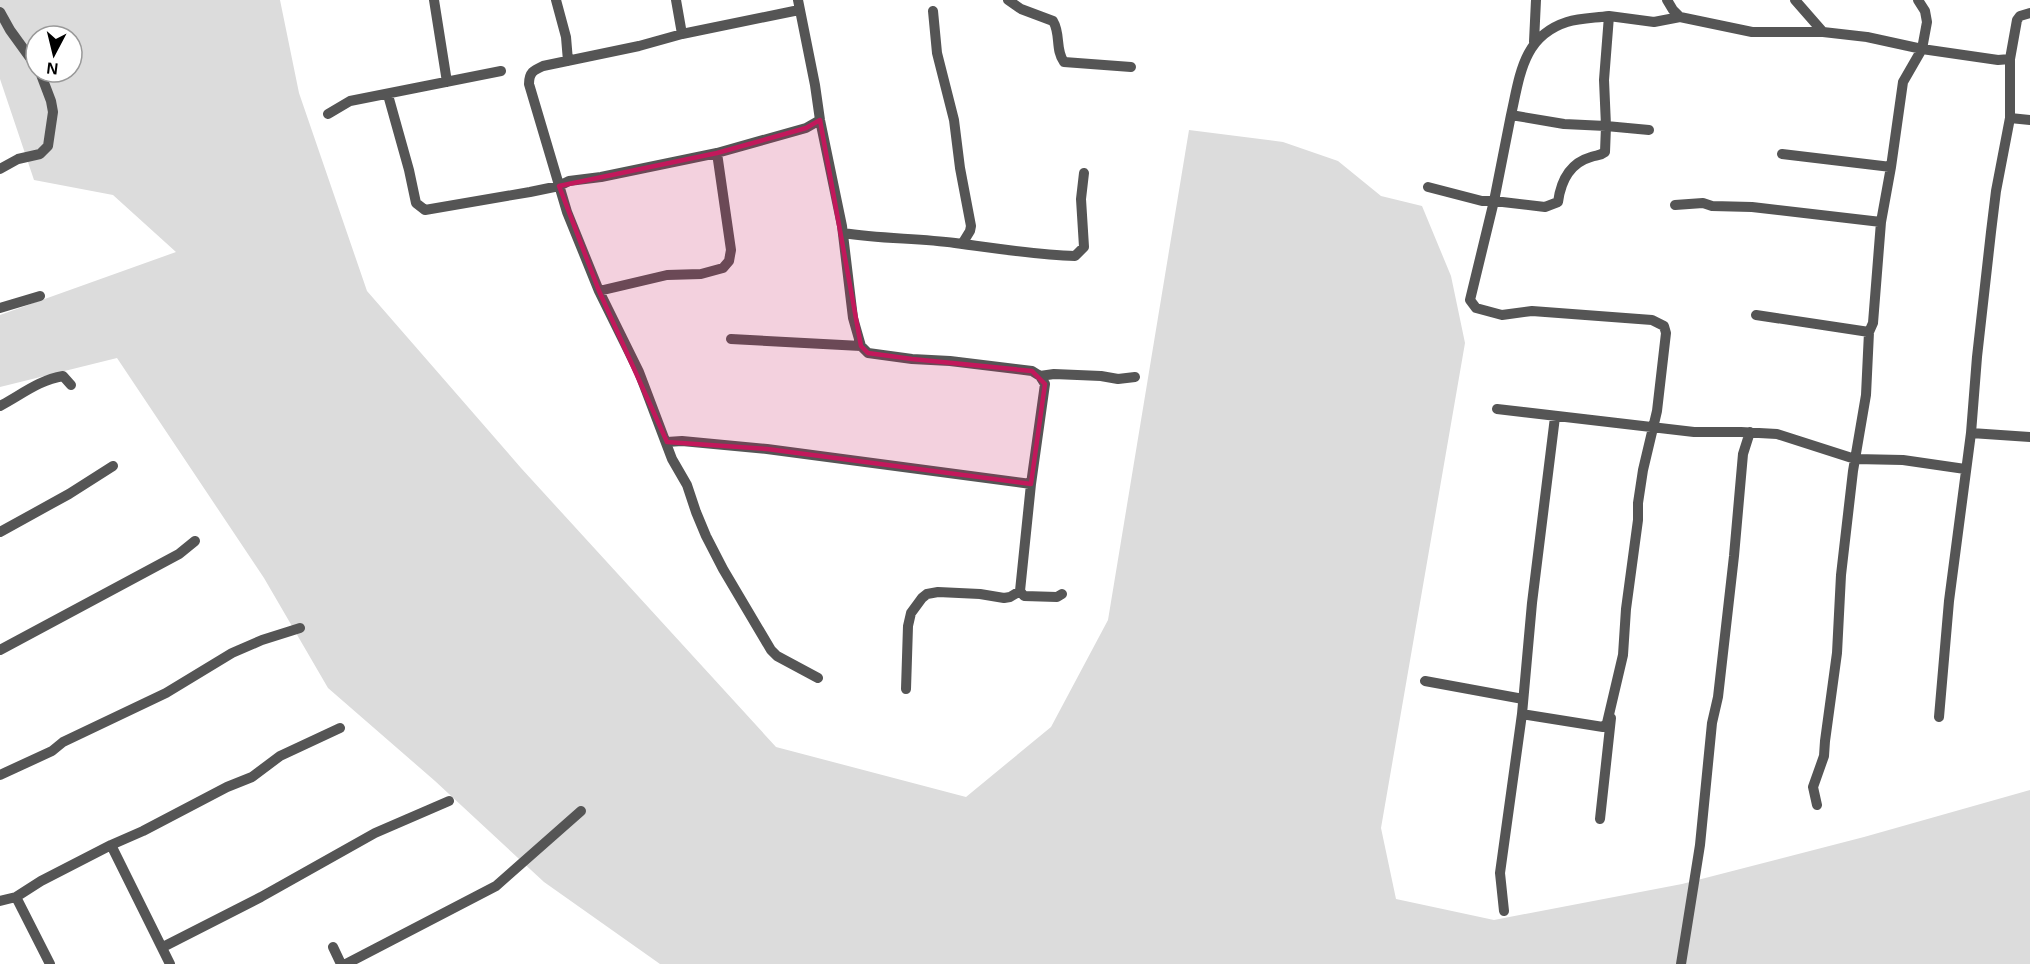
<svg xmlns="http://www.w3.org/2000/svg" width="2030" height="964" font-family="Arial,sans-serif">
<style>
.green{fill:#dcdcdc;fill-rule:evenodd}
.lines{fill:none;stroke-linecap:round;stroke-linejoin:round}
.minor{stroke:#555;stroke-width:10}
.marked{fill:#c2185b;fill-opacity:0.2;stroke:#c2185b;stroke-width:4.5;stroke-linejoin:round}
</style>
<rect width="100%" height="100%" fill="#fff"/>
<path class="green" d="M0,0H280L299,93L367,291L521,468L776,747L966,797L1051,727L1108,620L1189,130L1283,142L1338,161L1381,196L1422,206L1451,276L1465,343L1381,828L1396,899L1494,920L1682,884L1864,837L2030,790V964H660L544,882L435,781L328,688L264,578L117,358L0,387V315L176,252L113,195L34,180L0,79ZM36,36H72V72H36Z"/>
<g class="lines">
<path class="minor" d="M434,0L447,82
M556,0L566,37L568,61
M676,0L682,34
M798,0L815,85L820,120L842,226L853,318L861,346L868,353L912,359L950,361L1032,371L1040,376L1045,384L1031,484L1020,591L1024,596L1057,597L1062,594
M1008,0L1021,9L1053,21C1061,34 1055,50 1064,62L1131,67
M1667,0L1673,10L1680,17
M1795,0L1823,32
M799,10L682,34L639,46L543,66C534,70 529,72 529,84L567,212L599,291L639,372L672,459L687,485L696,512L706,536L723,569L771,650L777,656L818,678
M933,11L937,53L954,120L960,168L971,226L970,231L962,244
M0,12L10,30L36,66
M1609,16C1595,18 1580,18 1567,22C1523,36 1520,75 1511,115L1564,124L1606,126L1649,130
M1534,42L1536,0
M388,95L409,170L416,203L425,210L530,192L559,186L569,181L601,177L717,153L806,128L820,120
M328,114L350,101L501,71
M2010,118L2030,120
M1782,154L1891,167L1903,82L1922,49L1927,22L1925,11L1918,0
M0,169L18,159L40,154L48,146L53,112L51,101L40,72
M1428,187L1482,201H1494L1511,115
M1675,205L1703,203L1712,206L1752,207L1881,222L1891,167
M843,233C880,239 918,238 955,243C995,248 1035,255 1075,256L1084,247L1081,199L1084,173
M599,291L667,275L701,274L723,268L729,261L731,250L717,153
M0,308L40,296
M1756,315L1869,332L1873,323L1881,222
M731,339L861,346
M1040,376L1054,374L1101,376L1118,379L1135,377
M0,406C21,395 39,380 63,376L71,385
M1497,409L1694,432H1741L1777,434L1855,459L1903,460L1965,469
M1971,433L2030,437
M667,442L682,441L767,449L1031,484
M0,532L69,494L113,466
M0,650L179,554L195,541
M1425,681L1523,699
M906,689L908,626L911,613L922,598L927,594L938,592L980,594L1004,598L1010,597L1020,591
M1522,714L1603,727L1607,723L1623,655L1626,609L1638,520V503L1643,470L1657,411L1666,333L1664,326L1652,320L1532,311L1502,315L1476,308L1470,300L1494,201L1545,207L1558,202C1561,180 1570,163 1591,157C1597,155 1600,156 1605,152L1606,126L1604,80L1609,16L1654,22L1680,17L1752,32H1823L1867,37L1922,49L1998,60L2010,59L2017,20L2020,16L2030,13
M1939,717L1949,601L1971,433L1977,357L1991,232L1996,191L2010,118V59
M0,775L52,751L63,742L166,693L232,653L262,640L300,628
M1817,805L1813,787L1824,756L1825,741L1837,653L1841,575L1853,471L1866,395L1869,332
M1600,819L1611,718
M111,845L170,964
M16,897L50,964
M0,901L16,897L41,881L111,845L143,831L227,787L252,777L280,756L340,728
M1504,911L1500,873L1522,714L1532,603L1555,417
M163,947L261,897L375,833L449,801
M333,947L341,964
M346,964L496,886L581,811
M1681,964L1700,845L1712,723L1718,697L1734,556L1743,454L1750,432"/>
</g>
<path class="marked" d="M820,120L861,346L868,353L912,359L1032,371L1045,384L1031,484L767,449L667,442L599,291L559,186L717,153L806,128Z"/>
<g transform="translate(54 54) rotate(187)"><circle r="28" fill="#ffffff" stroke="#999999" stroke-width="1.5"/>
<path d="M0-4.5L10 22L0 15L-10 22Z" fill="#000000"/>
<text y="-9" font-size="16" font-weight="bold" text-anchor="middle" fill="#000000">N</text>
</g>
</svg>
